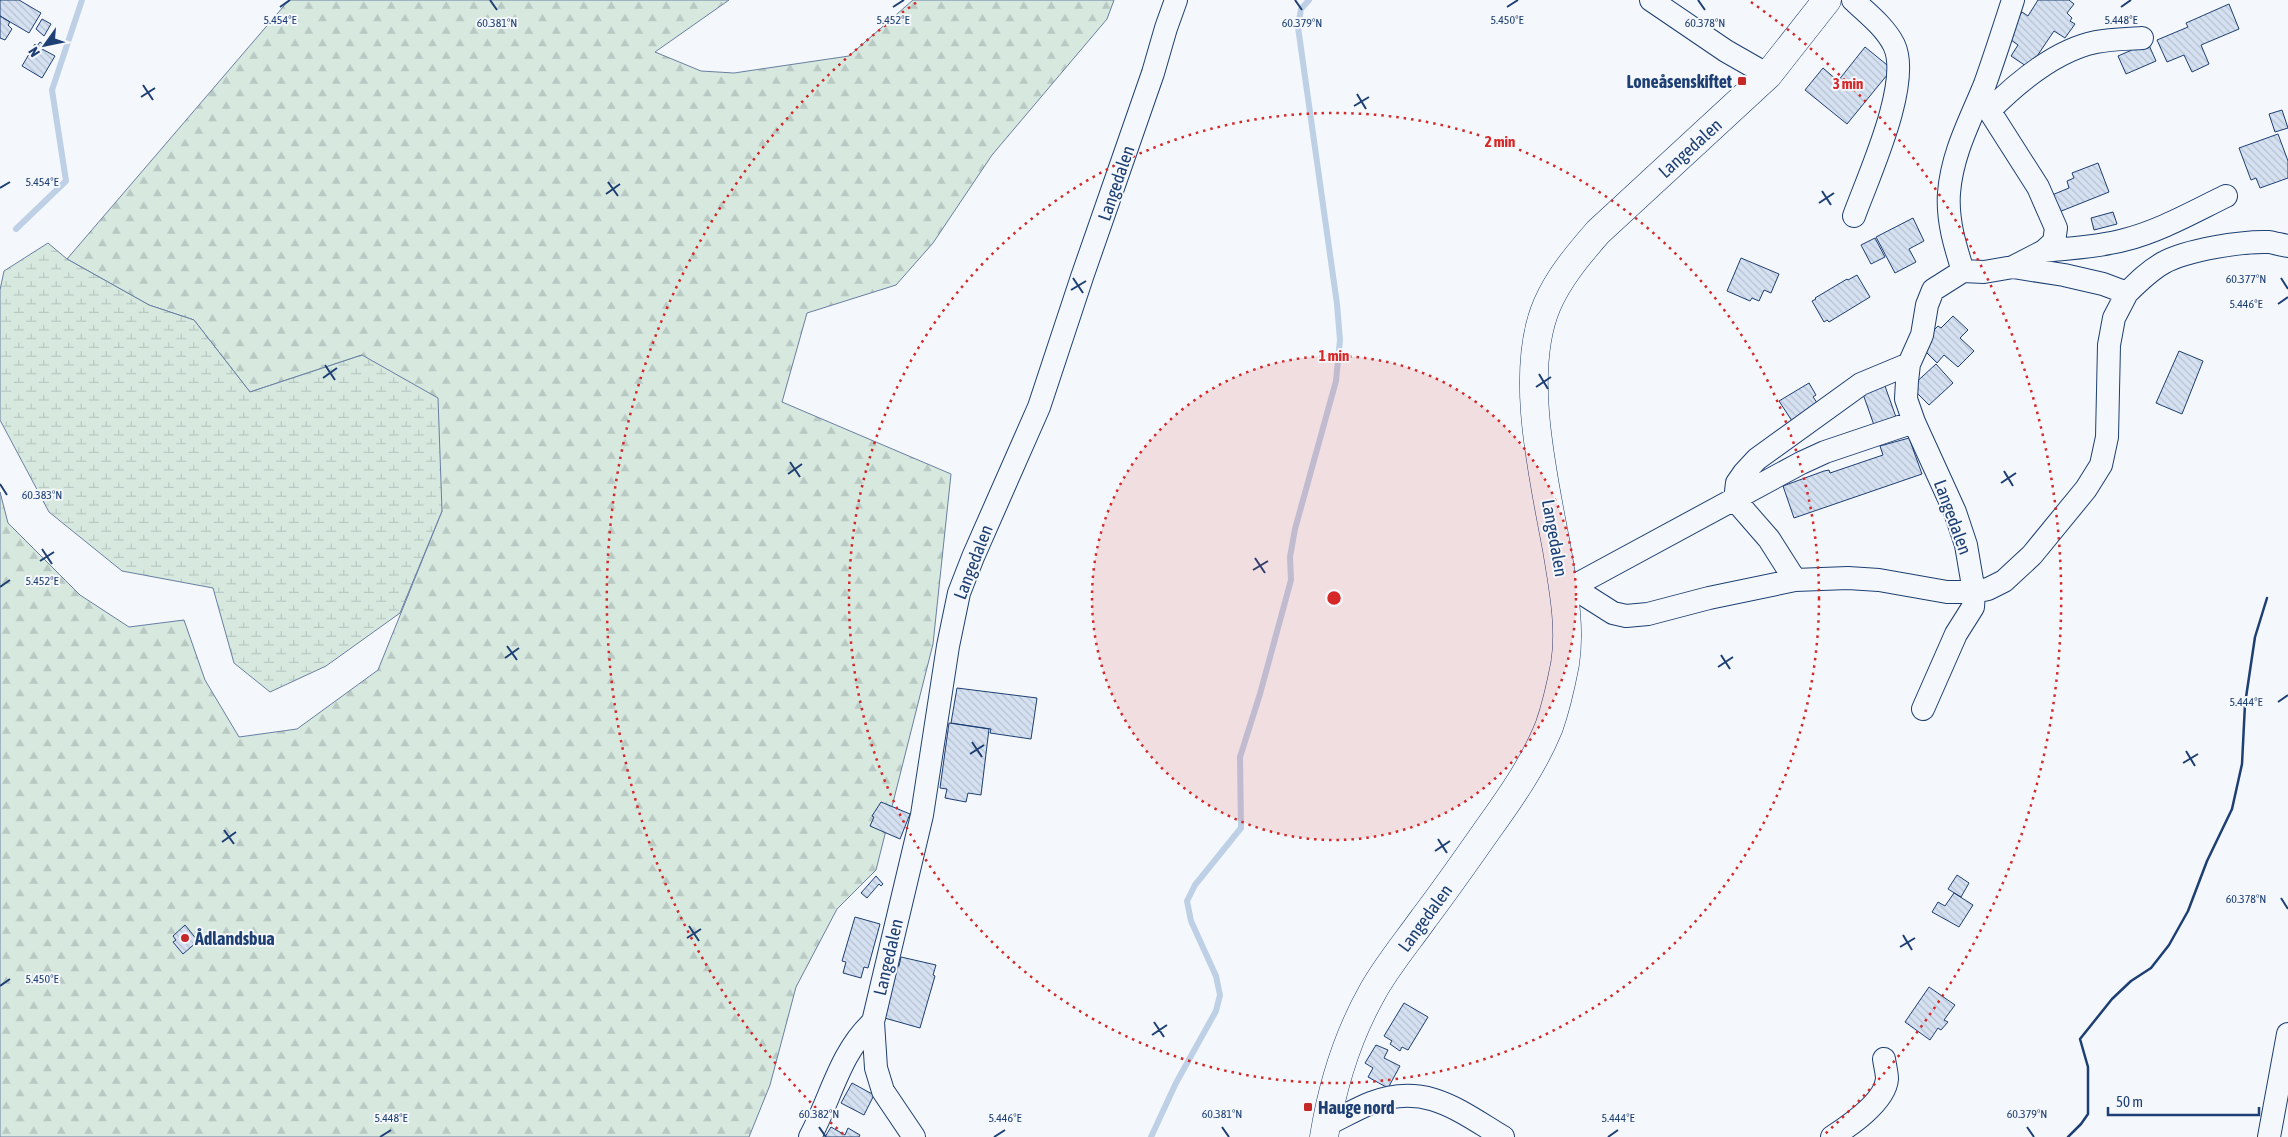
<svg xmlns="http://www.w3.org/2000/svg" width="2288" height="1137" font-family="'Asap Condensed',sans-serif">
<style>
.forest{fill:url(#forest-firs);stroke:#687fa3}
.wetland{fill:url(#wetland-marsh);stroke:#687fa3}
.lines{fill:none;stroke-linecap:round;stroke-linejoin:round}
.stream{stroke:#bed0e5;stroke-width:6}
.building{fill:url(#building-back-hatch);stroke:#1d3f73}
.minor-casing{stroke:#1d3f73;stroke-width:24}
.major-casing{stroke:#1d3f73;stroke-width:29}
.minor{stroke:#f4f7fb;stroke-width:22}
.major{stroke:#f4f7fb;stroke-width:28}
.wall{stroke:#1d3f73;stroke-width:2.5}
.ticks{fill:none;stroke:#1d3f73;stroke-width:2}
.ring{fill:none;stroke:#d62828;stroke-width:2.5;stroke-dasharray:2.5 5}
.poi-dot{fill:#c62828;stroke:#f4f7fb;stroke-width:2}
.labels{text-anchor:middle;dominant-baseline:central;stroke-width:4;stroke-linejoin:round;paint-order:stroke}
.poi-label{font-size:18px;font-weight:bold;fill:#1d3f73;stroke:#f4f7fb;text-anchor:start}
.street-label{font-size:18px;fill:#1d3f73;stroke:#f4f7fb}
.ticks-label{font-size:12px;text-anchor:middle;fill:#1d3f73;stroke:#f4f7fb;stroke-width:4;stroke-linejoin:round;paint-order:stroke}
.centre{fill:#d62828;stroke:#f4f7fb;stroke-width:2.5}
.ring-label{font-size:15px;text-anchor:middle;font-weight:bold;fill:#d62828;stroke:#f4f7fb;stroke-width:4;stroke-linejoin:round;paint-order:stroke}
</style>
<defs>
<pattern id="forest-firs" width="22" height="20" patternUnits="userSpaceOnUse" patternTransform="scale(1.25)"><rect width="22" height="20" fill="#d7e8df"/><path d="M5 1l3.5 6h-7zM16 11l3.5 6h-7z" fill="#b8c8c3"/></pattern>
<pattern id="wetland-marsh" width="20" height="14" patternUnits="userSpaceOnUse" patternTransform="scale(1.25)"><rect width="20" height="14" fill="#d7e8df"/><path d="M1 5h8M5 5V1M11 12h8M15 12V8" fill="none" stroke="#b8c8c3"/></pattern>
<pattern id="building-back-hatch" width="6" height="6" patternUnits="userSpaceOnUse" patternTransform="scale(1.25)"><rect width="6" height="6" fill="#d5e0f0"/><path d="M-1 5l2 2M0 0l6 6M5-1l2 2" fill="none" stroke="#b6c1d1"/></pattern>
</defs>
<rect width="100%" height="100%" fill="#f4f7fb"/>
<path class="forest" d="M289,0H729L655,52L701,71L734,73L849,56L913,0H1114L1107,19L992,155L933,243L896,285L807,313L782,402L951,474L933,644L876,870L837,909L796,987L770,1085L749,1137H0V492L8,523L80,595L129,627L184,620L205,680L239,737L297,729L378,670L442,511L362,355L250,392L194,320L149,305L67,259Z"/>
<path class="wetland" d="M48,243L67,259L149,305L194,320L250,392L362,355L438,398L442,511L400,613L326,666L270,692L234,663L213,588L122,571L49,512L0,420V290L4,271Z"/>
<g class="lines">
<path class="stream" d="M16,229L66,181L52,90L82,0
M1151,1137L1176,1083L1216,1011L1220,995L1216,976L1191,921L1187,901L1195,885L1241,828L1240,757L1260,694L1291,580L1290,557L1295,529L1336,381L1340,340L1337,304L1298,27L1301,9L1309,0"/>
</g>
<path class="building" d="M0,0H19L41,13L29,33L0,16Z
M2038,0H2069L2074,4L2067,13L2072,18L2070,21L2075,24L2065,38L2054,31L2029,68L2011,56L2018,45L2011,40L2014,35L2009,32L2022,12L2028,16Z
M2229,4L2239,29L2201,45L2209,64L2192,72L2184,55L2167,62L2157,40L2188,27L2186,23Z
M0,16L10,22L8,25L12,29L5,40L0,38Z
M42,19L51,24L44,36L36,29Z
M40,42L44,45L42,49L55,56L42,78L22,66L35,44L37,46Z
M2148,43L2156,61L2126,74L2118,56Z
M1865,47L1892,69L1847,124L1805,90L1823,68L1838,81Z
M2282,110L2288,128L2275,132L2269,114Z
M2278,134L2288,161V178L2260,188L2256,178L2251,180L2239,148Z
M2098,163L2109,192L2059,212L2052,195L2069,188L2067,181L2074,178L2072,173Z
M2113,212L2117,224L2094,230L2091,218Z
M1913,218L1924,241L1909,249L1916,262L1895,273L1876,237Z
M1875,238L1885,257L1871,264L1861,245Z
M1741,258L1779,274L1771,293L1764,290L1759,301L1752,298L1750,301L1727,291Z
M1857,275L1870,297L1829,322L1827,320L1824,322L1812,301L1816,299L1815,298L1847,279L1848,280Z
M1953,316L1968,330L1960,338L1974,351L1958,367L1944,355L1937,363L1922,348L1929,335L1938,326L1941,328Z
M2179,351L2203,361L2182,414L2156,403Z
M1936,364L1953,383L1929,405L1911,387Z
M1809,383L1816,395L1813,397L1818,404L1792,421L1779,401Z
M1885,386L1897,420L1875,428L1863,394Z
M1909,438L1922,474L1794,518L1783,486L1824,471L1829,470L1830,473L1883,455L1880,446Z
M957,688L1037,698L1031,739L990,733L991,729L951,723Z
M949,723L989,729L981,795L968,793L966,802L945,798L947,789L940,788Z
M881,802L910,814L900,839L870,826L874,817L872,816Z
M1957,875L1969,883L1961,897L1948,889Z
M876,876L883,884L881,886L879,884L867,898L861,893Z
M1954,893L1973,905L1959,927L1932,912L1938,902L1945,906Z
M855,917L880,924L868,968L864,967L861,978L843,973L846,962L842,961Z
M185,925L198,941L183,954L173,942L176,940L173,936Z
M901,957L936,965L933,975L935,976L920,1028L881,1017L896,965L899,966Z
M1929,987L1955,1005L1944,1020L1948,1022L1941,1030L1938,1028L1930,1040L1905,1022Z
M1404,1003L1428,1017L1408,1050L1402,1047L1400,1051L1390,1044L1392,1041L1384,1036Z
M1376,1045L1388,1050L1384,1058L1400,1066L1388,1088L1368,1077L1373,1068L1365,1063Z
M852,1083L874,1095L864,1115L841,1103Z
M831,1127L845,1135L848,1128L860,1135L859,1137H825Z"/>
<g class="lines">
<g class="minor-casing">
<path id="minor" d="M1651,0L1726,51L1768,75
M1853,0C1867,13 1885,27 1894,45C1912,83 1868,177 1854,216
M1980,96L2038,187L2056,228L2054,242L2044,251L2013,267
M1990,110C2018,82 2056,50 2096,42C2111,39 2127,39 2142,38
M2044,251C2071,248 2098,247 2124,240C2160,231 2193,212 2226,196
M1963,271L1984,272L2013,267L2064,275L2103,284L2127,293C2138,282 2149,271 2163,263C2186,250 2242,241 2269,242C2275,243 2282,245 2288,246
M1963,271C1955,246 1947,220 1949,193C1952,153 1971,119 1985,84C1995,56 2004,28 2013,0
M1795,580L1769,539L1735,500L1737,483L1744,473L1757,459L1861,384L1909,364
M1572,587L1801,463L1825,452L1914,422
M1563,588L1572,587L1613,613L1626,616L1648,614L1709,598L1795,580L1848,578L1879,580L1947,592H1974L1988,589L2004,581L2032,555L2086,489L2101,465L2107,437L2109,345L2114,318L2127,293
M1923,709L1956,634L1973,607L1974,592L1966,545L1955,512L1914,422L1906,399L1907,381L1909,364L1922,335L1927,305L1933,290L1963,271
M1326,1125C1341,1118 1356,1109 1371,1103C1425,1082 1458,1110 1503,1137
M810,1137C831,1098 840,1052 873,1022
M914,1137L883,1091L876,1068L873,1022L922,815L948,646L959,593L973,557L1039,407L1082,277L1153,73L1166,28L1176,0
M1832,1137C1849,1126 1885,1102 1887,1079C1887,1073 1885,1066 1884,1059
M2269,1137L2288,1034"/>
</g>
<g class="major-casing">
<path id="major" d="M1324,1137C1332,1087 1348,1035 1373,991C1387,966 1407,942 1424,918C1446,889 1467,859 1488,829C1511,797 1534,764 1549,727C1556,707 1561,685 1565,664C1571,627 1563,587 1557,550C1544,479 1518,373 1547,305C1559,277 1579,254 1598,232L1768,75L1827,0"/>
</g>
<use href="#minor" class="minor"/>
<use href="#major" class="major"/>
<path class="wall" d="M2068,1137L2081,1124L2088,1114V1067L2080,1039L2112,999L2131,981L2151,968L2169,945L2188,911L2207,861L2232,809L2242,764L2245,704L2255,637L2267,598"/>
</g>
<path class="ticks" d="M490,0L497,10M1295,0L1302,10M1698,0L1705,10M280,7L290,0M893,7L904,0M1507,7L1518,0M2121,7L2131,0M143,85L153,100M1357,94L1366,109M141,97L155,88M1354,106L1369,97M608,182L618,196M0,188L10,182M1822,191L1831,205M606,194L620,184M1819,203L1834,193M1073,278L1083,293M2281,278L2288,289M1071,290L1086,281M2278,304L2288,297M325,365L335,380M1539,374L1548,389M323,378L337,368M1536,387L1551,377M790,462L800,477M2004,471L2013,486M788,474L802,464M2001,483L2016,473M0,484L7,495M42,549L52,564M1255,558L1265,573M40,561L54,552M1253,570L1268,561M0,587L10,580M507,646L517,660M1721,655L1730,669M505,658L519,648M1718,667L1733,657M2278,702L2288,695M972,742L982,757M2186,751L2195,766M970,754L984,745M2183,763L2198,754M224,830L234,844M1438,839L1447,853M222,842L236,832M1435,851L1450,841M2281,898L2288,909M689,926L699,941M1903,935L1912,950M687,938L701,929M1900,947L1915,938M0,986L10,979M1154,1022L1164,1037M1152,1035L1167,1025M819,1127L826,1137M1222,1127L1229,1137M2027,1127L2034,1137M380,1137L391,1130M994,1137L1005,1130M1608,1137L1618,1130"/>
<circle cx="1334" cy="598" r="242" fill="#d62828" fill-opacity=".12"/>
<g class="ring">
<circle cx="1334" cy="598" r="242"/>
<circle cx="1334" cy="598" r="485"/>
<path d="M843 1134A727 727 0 0 1 917 2M1751 2A727 727 0 0 1 1825 1134"/>
</g>
<g class="poi-dot">
<rect x="1737" y="76" width="10" height="10" rx="2.5"/>
<circle cx="185" cy="938" r="5"/>
<rect x="1303" y="1102" width="10" height="10" rx="2.5"/>
</g>
<g class="labels">
<g class="poi-label">
<text x="1732" y="81" text-anchor="end">Loneåsenskiftet</text>
<text x="195" y="938">Ådlandsbua</text>
<text x="1318" y="1107">Hauge nord</text>
</g>
<g class="street-label">
<text transform="translate(1690 148) rotate(-42)">Langedalen</text>
<text transform="translate(1116 183) rotate(-71)">Langedalen</text>
<text transform="translate(1953 517) rotate(70)">Langedalen</text>
<text transform="translate(1555 538) rotate(80)">Langedalen</text>
<text transform="translate(973 562) rotate(-69)">Langedalen</text>
<text transform="translate(1425 918) rotate(-54)">Langedalen</text>
<text transform="translate(888 957) rotate(-77)">Langedalen</text>
</g>
</g>
<g class="ticks-label">
<text x="280" y="24">5.454°E</text>
<text x="893" y="24">5.452°E</text>
<text x="1507" y="24">5.450°E</text>
<text x="2121" y="24">5.448°E</text>
<text x="497" y="27">60.381°N</text>
<text x="1302" y="27">60.379°N</text>
<text x="1705" y="27">60.378°N</text>
<text x="42" y="186">5.454°E</text>
<text x="2246" y="283">60.377°N</text>
<text x="2246" y="308">5.446°E</text>
<text x="42" y="499">60.383°N</text>
<text x="42" y="585">5.452°E</text>
<text x="2246" y="706">5.444°E</text>
<text x="2246" y="903">60.378°N</text>
<text x="42" y="983">5.450°E</text>
<text x="819" y="1118">60.382°N</text>
<text x="1222" y="1118">60.381°N</text>
<text x="2027" y="1118">60.379°N</text>
<text x="391" y="1122">5.448°E</text>
<text x="1005" y="1122">5.446°E</text>
<text x="1618" y="1122">5.444°E</text>
</g>
<circle cx="1334" cy="598" r="8" class="centre"/>
<g class="ring-label">
<text x="1848" y="89">3 min</text>
<text x="1500" y="147">2 min</text>
<text x="1334" y="361">1 min</text>
</g>
<g transform="translate(45 45) rotate(237)" stroke="#f4f7fb" stroke-width="4" paint-order="stroke">
<path d="M0-4L9 19L0 12L-9 19Z" fill="#1d3f73"/>
<text y="-8" font-size="14" font-weight="bold" text-anchor="middle" fill="#1d3f73">N</text>
</g>
<path d="M2108 1107v8h151v-8" fill="none" stroke="#1d3f73" stroke-width="2.5"/>
<text x="2116" y="1107" font-size="15" fill="#1d3f73" stroke="#f4f7fb" stroke-width="4" paint-order="stroke">50 m</text>
</svg>
